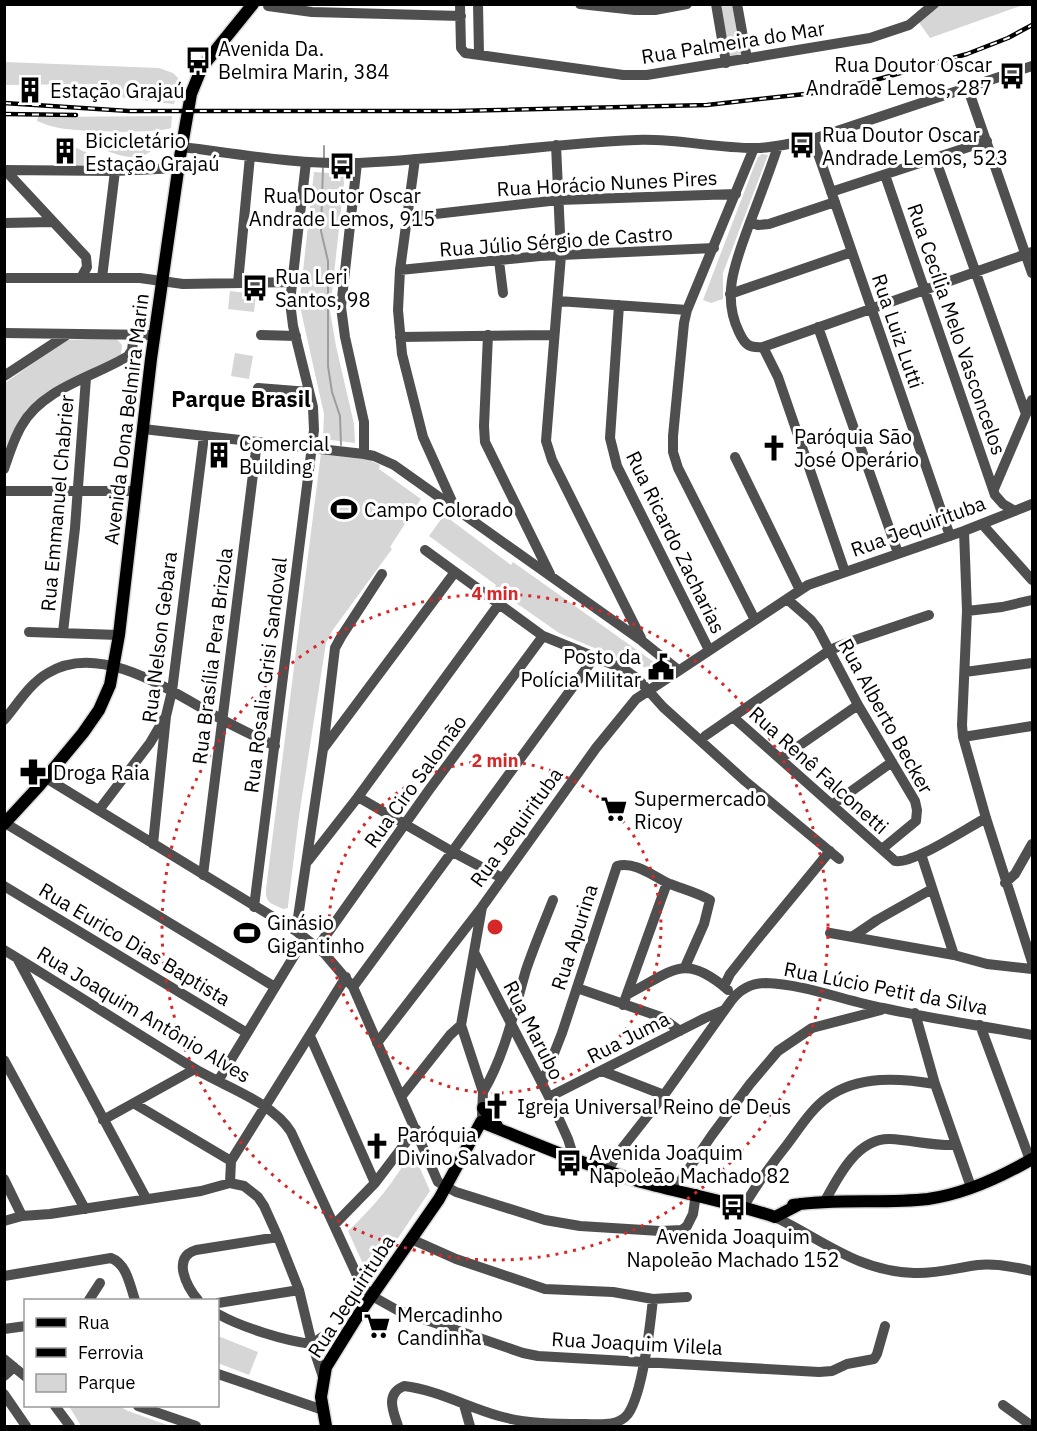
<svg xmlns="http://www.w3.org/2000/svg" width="1037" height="1431" font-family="'IBM Plex Sans',sans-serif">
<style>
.green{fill:#d6d6d6}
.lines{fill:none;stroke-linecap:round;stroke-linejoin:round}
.stream{stroke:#9d9d9d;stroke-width:2}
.major-casing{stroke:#dbdbdb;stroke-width:15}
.minor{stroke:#4f4f4f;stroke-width:10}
.major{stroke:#000;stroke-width:12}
.rail-casing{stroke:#000;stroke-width:4.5}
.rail{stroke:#fff;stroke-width:2;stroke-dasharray:7;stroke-linecap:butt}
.ring{fill:none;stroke:#d62828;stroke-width:3;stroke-dasharray:3 6}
.labels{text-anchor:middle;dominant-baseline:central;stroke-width:6;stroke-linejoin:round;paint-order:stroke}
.street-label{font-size:20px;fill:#000;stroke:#fff}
.poi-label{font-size:20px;fill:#000;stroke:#fff;text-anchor:start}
.quarter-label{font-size:22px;font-weight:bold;fill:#000;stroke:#fff}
.centre{fill:#d62828;stroke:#fff;stroke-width:3}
.ring-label{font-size:18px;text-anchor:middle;font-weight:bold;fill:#d62828;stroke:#fff;stroke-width:6;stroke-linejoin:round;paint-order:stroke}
</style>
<rect width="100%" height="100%" fill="#fff"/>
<path class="green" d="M719,5H732L741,55L729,57Z
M940,5H1023L930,38L918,21Z
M5,62L159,68L173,73L179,79L174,104L131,99L101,93L100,84L5,85Z
M172,116L171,128C155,134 72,132 55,127C49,126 43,123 37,121L38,117Z
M91,144H149L152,145L153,149C137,166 109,152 91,144Z
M74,147L112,164L118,160L134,163L141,161V165L67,167V158L75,157Z
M762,154L768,155L723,273V299L711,303L703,300L753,169L758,157Z
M314,172L345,174L330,311L336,346L354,424L355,443L323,439L324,414L301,311L300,298Z
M230,291L256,294L254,312L228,309Z
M116,338L122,345L121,355L26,410L18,421L5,449V383L66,340Z
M235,353L253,356L249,379L231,376Z
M321,453L367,459L380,465L379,469L421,499L390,547L392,549L332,631L326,643L299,816L288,906V908L283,909C272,903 265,904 266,889Z
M444,515L511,565L513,562L658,665L660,667L658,671L630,663L559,633L495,588L496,585L429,536Z
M412,1150L430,1191L372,1276L369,1277L348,1231C373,1208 396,1180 412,1150Z
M218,1336L258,1352L249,1375L218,1363Z
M69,1406H119L128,1411L170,1426H81Z"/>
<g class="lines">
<path class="stream" d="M324,158V146
M323,167L321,231L328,261V366L332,392L340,416L341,445"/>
<g class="major-casing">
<path id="major" d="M4,824L39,786L83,733L99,710L110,685L119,635L151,359L180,157L191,94L202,67L253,4
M483,1108L497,1126
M793,1205C838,1198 884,1204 928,1199C964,1194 1001,1177 1032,1159
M326,1426L321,1397L326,1367L357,1317L439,1199L481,1122C534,1143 587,1166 641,1182C686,1194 731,1202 775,1217L800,1204"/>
</g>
<path class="minor" d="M460,4L461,48L465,53L623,75H647L870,38L909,25L934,4
M478,4L479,54
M580,4L635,10H655L687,4
M716,4L726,63
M737,4L747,59
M268,6L312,12L461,16
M968,89L1032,273
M813,139L950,536
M556,145L561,255L546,441L552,460L641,638
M778,146C769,173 759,199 749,225C736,261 721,295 739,332C745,345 749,348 763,347L778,377L845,572
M182,147C240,154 299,165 359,163C451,159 543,144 636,140C677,138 717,149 759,148C777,147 795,143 813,139L1032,66
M754,148L687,310L684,323L673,436V452L678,468L755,620
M935,158L1026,414
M415,159L400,270L398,310L402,354L423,437L455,508
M357,163L341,307L345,337L364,422V454
M4,170L115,171L178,168
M5,170L86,257L87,267L81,278
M885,175L995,495L1003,504L1015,511
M831,192L987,141
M409,217L559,200L736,194
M750,222L758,225L769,224L835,202
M4,223L52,222
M499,261L503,293
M400,270L540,256L714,248
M4,278H140L183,284L291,282
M102,278L115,171
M238,283L250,156
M730,294L852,252
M558,301L687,310
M619,305L610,438L617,466L709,650
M818,327L898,553
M4,333L155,335
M261,335L296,336
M488,335L484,426L485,442L550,574
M400,337L554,335
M763,347L1032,252
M4,376L68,334
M258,388L309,392
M143,429L364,454L374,456L394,465L642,641L678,670
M735,457L800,590
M4,469C9,455 14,438 22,425C43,388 94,377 128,356L132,350L134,334
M994,489L1032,400
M4,491H136
M982,524L1032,580
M964,531L967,611L962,725L963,737L986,818L1032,962
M425,550L543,636L624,669L638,679L663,707L745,781L839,859
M787,599L811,620L818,629L858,705L915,801L917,810L916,821L882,849
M967,611L1002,607L1032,600
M29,632L119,635
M63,632L75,528L86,378
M965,672L1032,663
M733,717L895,861C912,865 967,828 986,818
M4,720C17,705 30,683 48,673C101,640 175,694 221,719C239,729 257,737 275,746
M705,736L830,650L852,641L929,615
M963,737L1032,726
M323,749L455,572
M780,759L858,705
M46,778L296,931L324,953L353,987L438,1182L456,1192L545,1220L580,1226L660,1231L682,1230L687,1226L693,1214L696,1194
M358,797L453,852L502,878
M832,805L892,762
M99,810L150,743L164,719
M5,823L275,987
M153,844L166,716L172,691L204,436
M921,854L954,955
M308,861L358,797L499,604
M203,875L257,442
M1005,883L1015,874L1032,844
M4,886L247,1033
M254,907L314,430L313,407L293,326L290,302L306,162
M296,931L323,749L335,648L341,637L382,574
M830,933L954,955L987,964L1032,969
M852,937L877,920L932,889
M317,948L429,790L543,636
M4,950C67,988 129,1029 192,1067C222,1086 272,1101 291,1132L361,1284L372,1296L397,1310L523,1353L538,1356L819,1372L832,1371L847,1364L874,1359L877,1354L885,1326
M474,952L549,1097L568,1139L574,1158
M17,958L146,1198
M724,986L730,974L756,941L830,851
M353,987L594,658
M577,988L661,1017L680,1031
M628,994C673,971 684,952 728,990
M623,1005L667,883
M915,1013L935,1084L971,1187
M980,1025L1030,1160
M310,1036L375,1183
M377,1043L482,907
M4,1060L85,1209
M602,1071L664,1095
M218,1081L305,938
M542,1084L562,1033L617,866C636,861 654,877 670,884C683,889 698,893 710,900L704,924L685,967
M483,1092C505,1055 514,1011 526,970C534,946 544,923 553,900
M401,1097L450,1035L461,1025
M549,1097L705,1018L724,1010
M135,1104L231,1161L230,1183
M482,1115L483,1092L461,1025L482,907L596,748L636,699L808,585L964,531L1032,504
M103,1120L195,1069
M231,1161L346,977
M608,1171L616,1156L664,1095L731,1001C740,989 751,983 766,983C803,984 846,1001 883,1008C932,1019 983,1026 1032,1035
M4,1179L22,1216
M675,1189L712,1135L750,1084L778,1051L812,1028L881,1010
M825,1201C838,1177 857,1138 890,1139C912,1140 933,1146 956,1145
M744,1206C756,1185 771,1165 786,1146C799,1129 811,1109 828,1097C859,1075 900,1078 935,1084
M775,1217C823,1240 857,1271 914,1273C936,1274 956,1268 978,1265C995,1263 1015,1267 1032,1271
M4,1221L22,1216L50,1214L201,1191L230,1183L244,1186L258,1197L264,1206L278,1237L299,1290L312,1344L323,1377
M334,1225L375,1183L416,1129
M411,1239L456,1259L545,1289L613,1292L653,1299L687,1297
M4,1276L111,1258C127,1264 130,1286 135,1300
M89,1300L100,1283
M198,1300C187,1287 171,1257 196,1250L278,1237
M218,1303L299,1290
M218,1314C241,1327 285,1341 312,1344L322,1337
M4,1329L26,1326
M4,1359L26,1377
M218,1374L323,1410
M4,1376L14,1367
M4,1394L26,1426
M464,1405L470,1426
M1003,1405L1032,1426
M55,1406L70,1426
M138,1406L196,1426
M398,1426C393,1411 385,1394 404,1386C437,1390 467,1407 499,1416C527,1424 556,1424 585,1424C599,1424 618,1427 628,1414C643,1392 650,1327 653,1299"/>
<use href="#major" class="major"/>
<g class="rail-casing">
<path id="rail" d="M4,103L129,111H455L707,105L814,93L872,81L967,54L1008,38L1032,25
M4,114L76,115"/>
</g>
<use href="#rail" class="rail"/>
</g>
<g class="ring">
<circle cx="495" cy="927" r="166"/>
<circle cx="495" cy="927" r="333"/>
</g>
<defs>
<g id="bus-bare" transform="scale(2.07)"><path d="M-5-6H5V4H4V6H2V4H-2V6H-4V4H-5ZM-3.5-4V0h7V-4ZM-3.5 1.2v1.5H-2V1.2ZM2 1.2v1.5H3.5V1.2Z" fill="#000" stroke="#fff" stroke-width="2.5" paint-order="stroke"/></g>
<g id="building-bare" transform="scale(2.07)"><path d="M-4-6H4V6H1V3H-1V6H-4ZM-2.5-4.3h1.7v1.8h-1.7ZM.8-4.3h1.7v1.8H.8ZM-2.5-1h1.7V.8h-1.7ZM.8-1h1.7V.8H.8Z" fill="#000" stroke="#fff" stroke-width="2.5" paint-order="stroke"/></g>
<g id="church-bare" transform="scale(2.07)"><path d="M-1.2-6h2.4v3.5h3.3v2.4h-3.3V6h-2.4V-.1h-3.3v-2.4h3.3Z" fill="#000" stroke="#fff" stroke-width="2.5" paint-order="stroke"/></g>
<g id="stadium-bare" transform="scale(2.07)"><path d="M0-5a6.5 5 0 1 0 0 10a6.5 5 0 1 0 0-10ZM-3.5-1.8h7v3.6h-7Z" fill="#000" stroke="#fff" stroke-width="2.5" paint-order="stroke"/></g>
<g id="civic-bare" transform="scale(2.07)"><path d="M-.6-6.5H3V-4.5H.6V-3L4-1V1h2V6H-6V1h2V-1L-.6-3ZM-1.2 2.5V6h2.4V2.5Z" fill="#000" stroke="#fff" stroke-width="2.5" paint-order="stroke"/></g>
<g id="pharmacy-bare" transform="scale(2.07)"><path d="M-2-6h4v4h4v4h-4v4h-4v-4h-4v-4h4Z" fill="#000" stroke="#fff" stroke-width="2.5" paint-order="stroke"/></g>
<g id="supermarket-bare" transform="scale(2.07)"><path d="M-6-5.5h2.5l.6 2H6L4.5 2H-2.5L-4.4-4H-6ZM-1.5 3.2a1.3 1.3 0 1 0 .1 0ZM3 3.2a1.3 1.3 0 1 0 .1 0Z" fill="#000" stroke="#fff" stroke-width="2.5" paint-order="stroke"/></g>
</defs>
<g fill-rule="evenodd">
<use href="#bus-bare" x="198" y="60"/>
<use href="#bus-bare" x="1012" y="76"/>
<use href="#building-bare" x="30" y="90"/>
<use href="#bus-bare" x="802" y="145"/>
<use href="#building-bare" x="65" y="151"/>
<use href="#bus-bare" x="342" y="166"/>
<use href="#bus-bare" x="255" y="288"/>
<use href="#church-bare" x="774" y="448"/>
<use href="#building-bare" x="219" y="455"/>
<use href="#stadium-bare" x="344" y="509"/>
<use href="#civic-bare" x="661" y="667"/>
<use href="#pharmacy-bare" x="33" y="772"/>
<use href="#supermarket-bare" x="614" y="809"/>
<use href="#stadium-bare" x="247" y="933"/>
<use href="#church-bare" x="497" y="1106"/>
<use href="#church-bare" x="377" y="1146"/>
<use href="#bus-bare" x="569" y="1163"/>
<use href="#bus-bare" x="733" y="1207"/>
<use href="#supermarket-bare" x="377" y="1326"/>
</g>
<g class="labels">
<g class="street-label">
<text transform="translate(733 42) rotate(-9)">Rua Palmeira do Mar</text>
<text transform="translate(607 183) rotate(-3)">Rua Horácio Nunes Pires</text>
<text transform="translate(556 241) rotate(-4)">Rua Júlio Sérgio de Castro</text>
<text transform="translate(957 329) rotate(71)">Rua Cecília Melo Vasconcelos</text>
<text transform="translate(898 331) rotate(71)">Rua Luiz Lutti</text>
<text transform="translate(126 419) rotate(-83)">Avenida Dona Belmira Marin</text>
<text transform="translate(57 503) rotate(-85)">Rua Emmanuel Chabrier</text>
<text transform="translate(918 526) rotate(-20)">Rua Jequirituba</text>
<text transform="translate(676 542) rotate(64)">Rua Ricardo Zacharias</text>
<text transform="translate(159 637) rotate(-83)">Rua Nelson Gebara</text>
<text transform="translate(212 656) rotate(-83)">Rua Brasília Pera Brizola</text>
<text transform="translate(265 675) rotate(-83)">Rua Rosalia Grisi Sandoval</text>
<text transform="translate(886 716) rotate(61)">Rua Alberto Becker</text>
<text transform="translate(819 770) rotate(42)">Rua Renê Falconetti</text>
<text transform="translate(415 781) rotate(-54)">Rua Ciro Salomão</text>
<text transform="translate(516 827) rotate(-54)">Rua Jequirituba</text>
<text transform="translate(574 937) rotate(-72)">Rua Apurina</text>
<text transform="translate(135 944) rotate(31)">Rua Eurico Dias Baptista</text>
<text transform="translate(886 988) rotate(11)">Rua Lúcio Petit da Silva</text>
<text transform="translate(144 1014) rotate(31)">Rua Joaquim Antônio Alves</text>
<text transform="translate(534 1030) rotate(63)">Rua Marubo</text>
<text transform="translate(628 1037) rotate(-27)">Rua Juma</text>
<text transform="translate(351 1296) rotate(-57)">Rua Jequirituba</text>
<text transform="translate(637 1343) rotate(3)">Rua Joaquim Vilela</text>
</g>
<g class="poi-label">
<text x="218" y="48">Avenida Da.<tspan x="218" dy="23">Belmira Marin, 384</tspan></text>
<text x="992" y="64" text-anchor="end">Rua Doutor Oscar<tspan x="992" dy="23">Andrade Lemos, 287</tspan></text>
<text x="50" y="90">Estação Grajaú</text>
<text x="822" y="134">Rua Doutor Oscar<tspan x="822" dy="23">Andrade Lemos, 523</tspan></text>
<text x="85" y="140">Bicicletário<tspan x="85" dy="23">Estação Grajaú</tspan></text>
<text x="342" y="195" text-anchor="middle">Rua Doutor Oscar<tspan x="342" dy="23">Andrade Lemos, 915</tspan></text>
<text x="275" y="276">Rua Leri<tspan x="275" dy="23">Santos, 98</tspan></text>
<text x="794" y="436">Paróquia São<tspan x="794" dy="23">José Operário</tspan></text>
<text x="239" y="443">Comercial<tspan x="239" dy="23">Building</tspan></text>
<text x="364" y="509">Campo Colorado</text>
<text x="641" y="656" text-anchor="end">Posto da<tspan x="641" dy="23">Polícia Militar</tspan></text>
<text x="53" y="772">Droga Raia</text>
<text x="634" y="798">Supermercado<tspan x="634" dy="23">Ricoy</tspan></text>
<text x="267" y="922">Ginásio<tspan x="267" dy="23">Gigantinho</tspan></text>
<text x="517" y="1106">Igreja Universal Reino de Deus</text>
<text x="397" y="1134">Paróquia<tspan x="397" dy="23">Divino Salvador</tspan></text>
<text x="589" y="1152">Avenida Joaquim<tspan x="589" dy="23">Napoleão Machado 82</tspan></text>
<text x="733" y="1236" text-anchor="middle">Avenida Joaquim<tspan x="733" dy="23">Napoleão Machado 152</tspan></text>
<text x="397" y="1314">Mercadinho<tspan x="397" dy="23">Candinha</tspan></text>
</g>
<g class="quarter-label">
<text x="241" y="398">Parque Brasil</text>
</g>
</g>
<circle cx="495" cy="927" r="9" class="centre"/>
<g class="ring-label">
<text x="495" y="600">4 min</text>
<text x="495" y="767">2 min</text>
</g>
<rect width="1037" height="1431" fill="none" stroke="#000000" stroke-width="12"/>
<rect x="24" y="1299" width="195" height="108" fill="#ffffff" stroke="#999999" stroke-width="1.5"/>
<rect x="36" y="1318" width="30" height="9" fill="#000000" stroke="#999999" stroke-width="1.5"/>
<text x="78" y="1329" font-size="18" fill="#000000">Rua</text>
<rect x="36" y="1348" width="30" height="9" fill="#000000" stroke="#999999" stroke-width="1.5"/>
<text x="78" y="1359" font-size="18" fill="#000000">Ferrovia</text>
<rect x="36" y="1374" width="30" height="18" fill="#d6d6d6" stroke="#999999" stroke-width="1.5"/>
<text x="78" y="1389" font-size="18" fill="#000000">Parque</text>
</svg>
